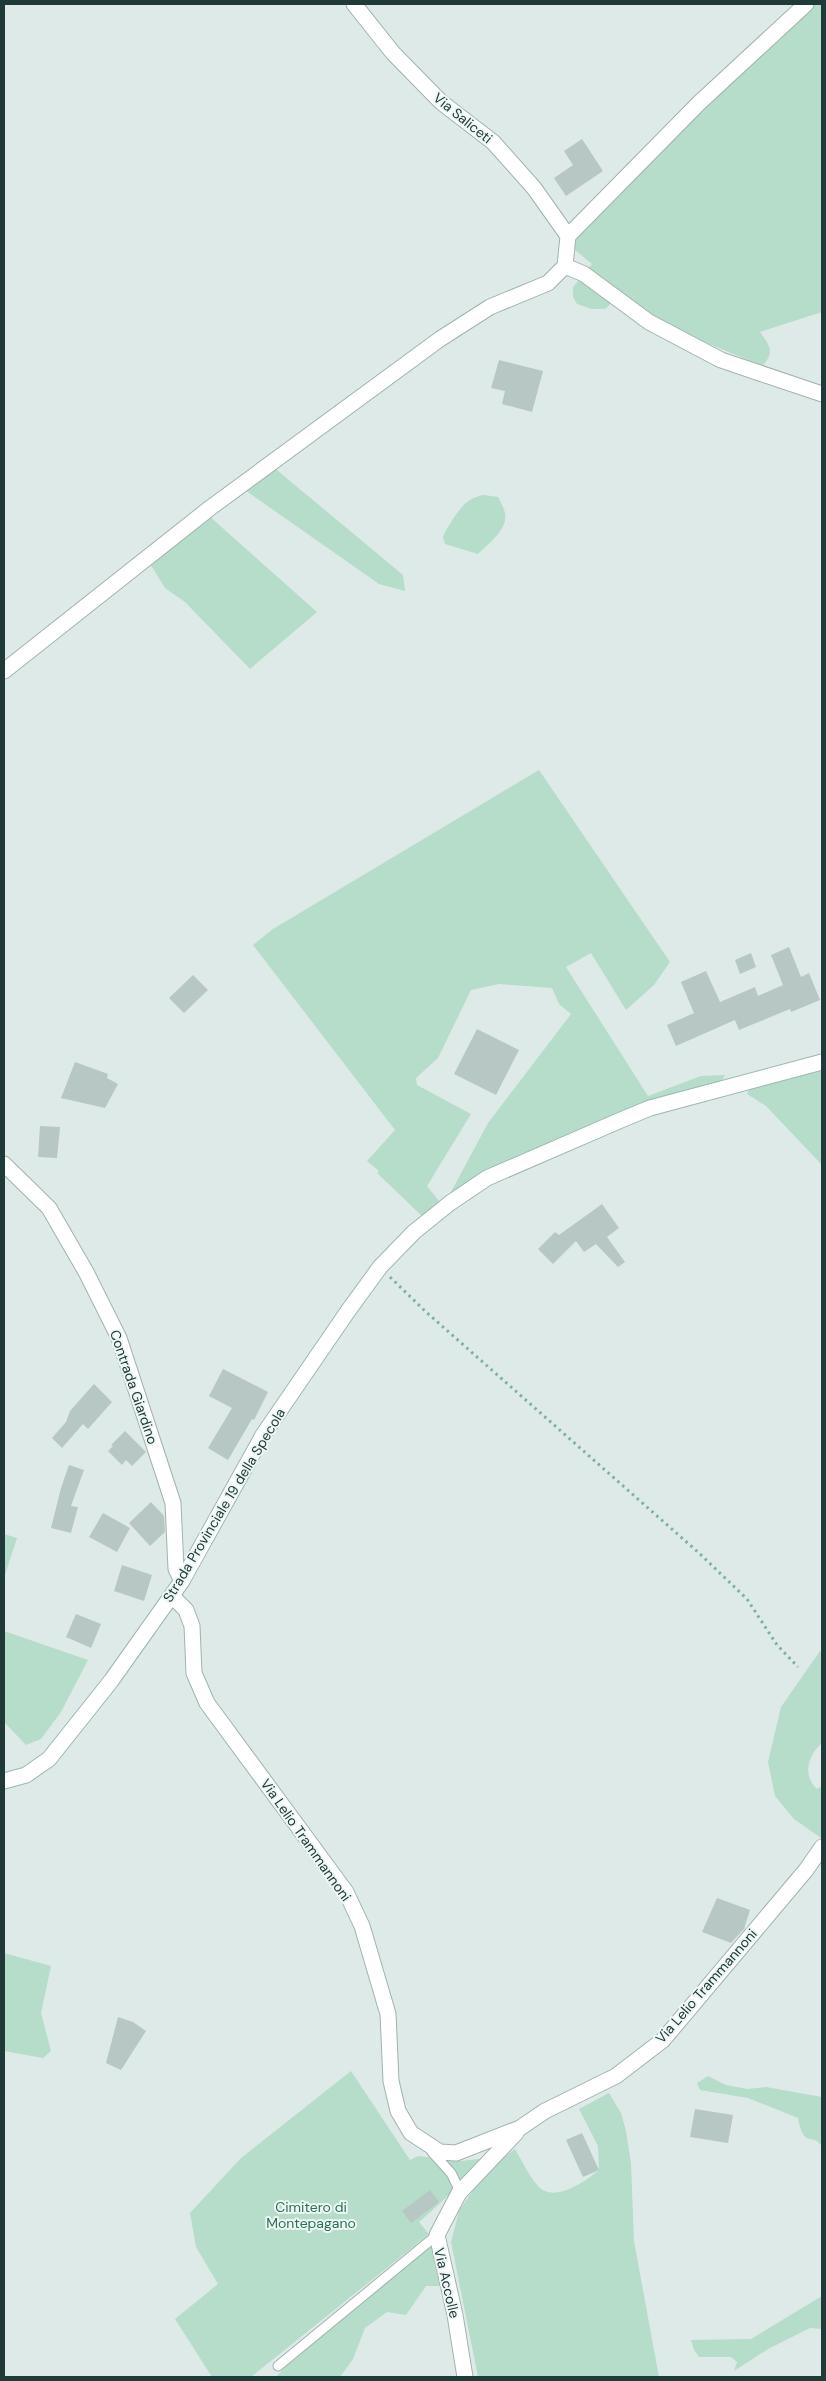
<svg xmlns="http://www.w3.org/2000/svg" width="826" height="2381" font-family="'DM Sans',sans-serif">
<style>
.green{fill:#b6dcca}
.building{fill:#b7c7c4}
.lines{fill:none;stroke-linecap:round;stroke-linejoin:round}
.lane-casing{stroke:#a1b2b0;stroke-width:11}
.street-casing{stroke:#a1b2b0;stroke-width:17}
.secondary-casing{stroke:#9db6b3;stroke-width:17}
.path{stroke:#7eaeab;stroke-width:3;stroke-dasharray:2.5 4;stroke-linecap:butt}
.lane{stroke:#fff;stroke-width:9}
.street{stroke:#fff;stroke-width:15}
.secondary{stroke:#fff;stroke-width:15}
.labels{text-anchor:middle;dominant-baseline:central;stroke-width:4;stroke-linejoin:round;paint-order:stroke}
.street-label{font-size:14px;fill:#203a39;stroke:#eef7f5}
.park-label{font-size:14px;fill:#2a7057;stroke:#eef7f5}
</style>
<rect width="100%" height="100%" fill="#deeae8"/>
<path class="green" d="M812,4H822V312L760,332C769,345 776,352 762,366L612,303L605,309H592L577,304L573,297V287L592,264L569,245L600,210Z
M272,466L403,575L405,591L379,584L242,488Z
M484,495L498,497C501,503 507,513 505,520C503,533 487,545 478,554L445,544L443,537L445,532C456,515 463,498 484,495Z
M208,515L317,612L250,669L185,602L165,588L149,562Z
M539,770L670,962L654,985L626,1010L591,953L566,967L648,1096L701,1076L725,1075L720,1084L452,1198L451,1192L488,1123L571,1014L559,1004L552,988L499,984L471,990L438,1058L416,1078L417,1085L471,1114L427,1186L439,1201L422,1216L377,1173L379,1171L367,1161L395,1130L253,945L273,929Z
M822,1068V1165L766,1106L747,1094L751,1084Z
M4,1534L17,1538L4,1578Z
M4,1631L88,1660L61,1712L41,1739L26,1745L4,1722Z
M820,1651L822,1654V1743C808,1755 802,1775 817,1789L822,1786L821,1838L794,1819L775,1796L768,1762L781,1707Z
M4,1953L51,1966L41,2013L51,2051L43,2058L4,2051Z
M351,2071L410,2160L418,2156L461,2161L487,2158C464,2179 443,2202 419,2222L429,2234L251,2377H212L175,2319L218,2284L196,2247L190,2213L241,2158Z
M708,2076L726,2085L747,2089L766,2087L822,2097V2146C811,2132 804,2149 798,2118L748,2098L700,2090L697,2083Z
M609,2093L621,2113L626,2131L631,2164L634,2241L659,2377H478L451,2242L459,2211L486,2171L515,2149C522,2161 529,2176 538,2186C554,2204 586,2181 599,2170L598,2146L579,2109Z
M427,2247H436L443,2286H426L406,2315L387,2312L365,2328L353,2359L340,2377H276L305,2346Z
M822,2296V2329L810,2328L768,2349L734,2371L737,2362L731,2357H699L694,2350L691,2340L751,2339Z"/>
<path class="building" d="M582,139L603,171L566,196L554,178L573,165L564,151Z
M499,360L543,371L532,412L502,404L505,391L491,388Z
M789,947L801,977L809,973L820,1000L791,1012L790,1009L739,1030L735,1020L676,1046L667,1025L694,1013L681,982L706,971L720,1002L755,987L758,996L783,985L771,955Z
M751,953L756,967L740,974L735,960Z
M193,975L208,990L184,1013L169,998Z
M477,1029L519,1050L496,1095L454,1074Z
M75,1062L108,1074L107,1078L118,1084L105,1108L61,1098Z
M40,1126L60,1127L57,1158L38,1157Z
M602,1204L619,1228L607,1237L625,1262L618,1267L596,1244L584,1252L576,1241L553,1264L538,1249L555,1232L559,1235Z
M223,1369L268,1392L254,1420L252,1419L228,1460L208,1448L232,1408L209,1396Z
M94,1384L112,1402L88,1429L83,1424L62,1448L52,1438L66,1422L70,1411Z
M125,1431L146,1452L132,1466L126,1460L122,1465L108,1451L113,1446L111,1445Z
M69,1465L84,1470L71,1506L78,1507L71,1533L51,1528L61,1488Z
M151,1502L164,1516L165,1532L150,1546L129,1523Z
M103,1513L130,1528L117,1552L89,1537Z
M122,1565L152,1575L144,1601L114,1591Z
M76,1614L101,1624L91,1648L66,1637Z
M717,1898L750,1910L744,1929L731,1943L702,1932Z
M118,2017L133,2022L146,2031L121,2070L106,2063Z
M695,2109L733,2115L728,2143L690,2137Z
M582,2133L599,2170L583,2177L566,2140Z
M430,2190L439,2202L411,2223L402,2211Z"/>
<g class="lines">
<g class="lane-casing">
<path id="lane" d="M432,2152L451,2173L460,2191L459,2193
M278,2366L437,2235"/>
</g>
<g class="street-casing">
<path id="street" d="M354,4L393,53L441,102L493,142L534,188L568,236
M565,266L584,274L649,322L721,360L822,394
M4,671L210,508L440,339L490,307L548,283L565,266L568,236L699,103L806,4
M4,1164L49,1208L86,1272L119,1338L173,1503L176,1569L182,1581
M172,1596L186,1610L192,1626L194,1673L207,1703L346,1892L362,1926L388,2014L391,2081L398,2111L411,2133L440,2152L456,2153L520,2128L545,2111L616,2076L663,2040L806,1870L822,1847
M465,2377L455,2315L437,2235L459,2193L516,2133"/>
</g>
<g class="secondary-casing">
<path id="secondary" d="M4,1781L26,1775L49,1759L111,1681L182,1581L263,1435L348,1311L380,1267L414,1232L450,1203L487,1178L621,1120L650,1108L822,1062"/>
</g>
<path class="path" d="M390,1277L425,1311L699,1553L747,1599L777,1645L798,1667"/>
<use href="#lane" class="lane"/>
<use href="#street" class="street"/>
<use href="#secondary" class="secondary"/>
</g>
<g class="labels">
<g class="street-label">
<text transform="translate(463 118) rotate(39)">Via Saliceti</text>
<text transform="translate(134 1387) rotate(71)">Contrada Giardino</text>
<text transform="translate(224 1505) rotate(-59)">Strada Provinciale 19 della Specola</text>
<text transform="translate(306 1840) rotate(55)">Via Lelio Trammannoni</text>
<text transform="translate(706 1986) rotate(-49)">Via Lelio Trammannoni</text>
<text transform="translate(447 2283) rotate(77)">Via Accolle</text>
</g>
<g class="park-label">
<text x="311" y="2207">Cimitero di<tspan x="311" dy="16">Montepagano</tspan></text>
</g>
</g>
<rect width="826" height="2381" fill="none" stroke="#203a39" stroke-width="10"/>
</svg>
